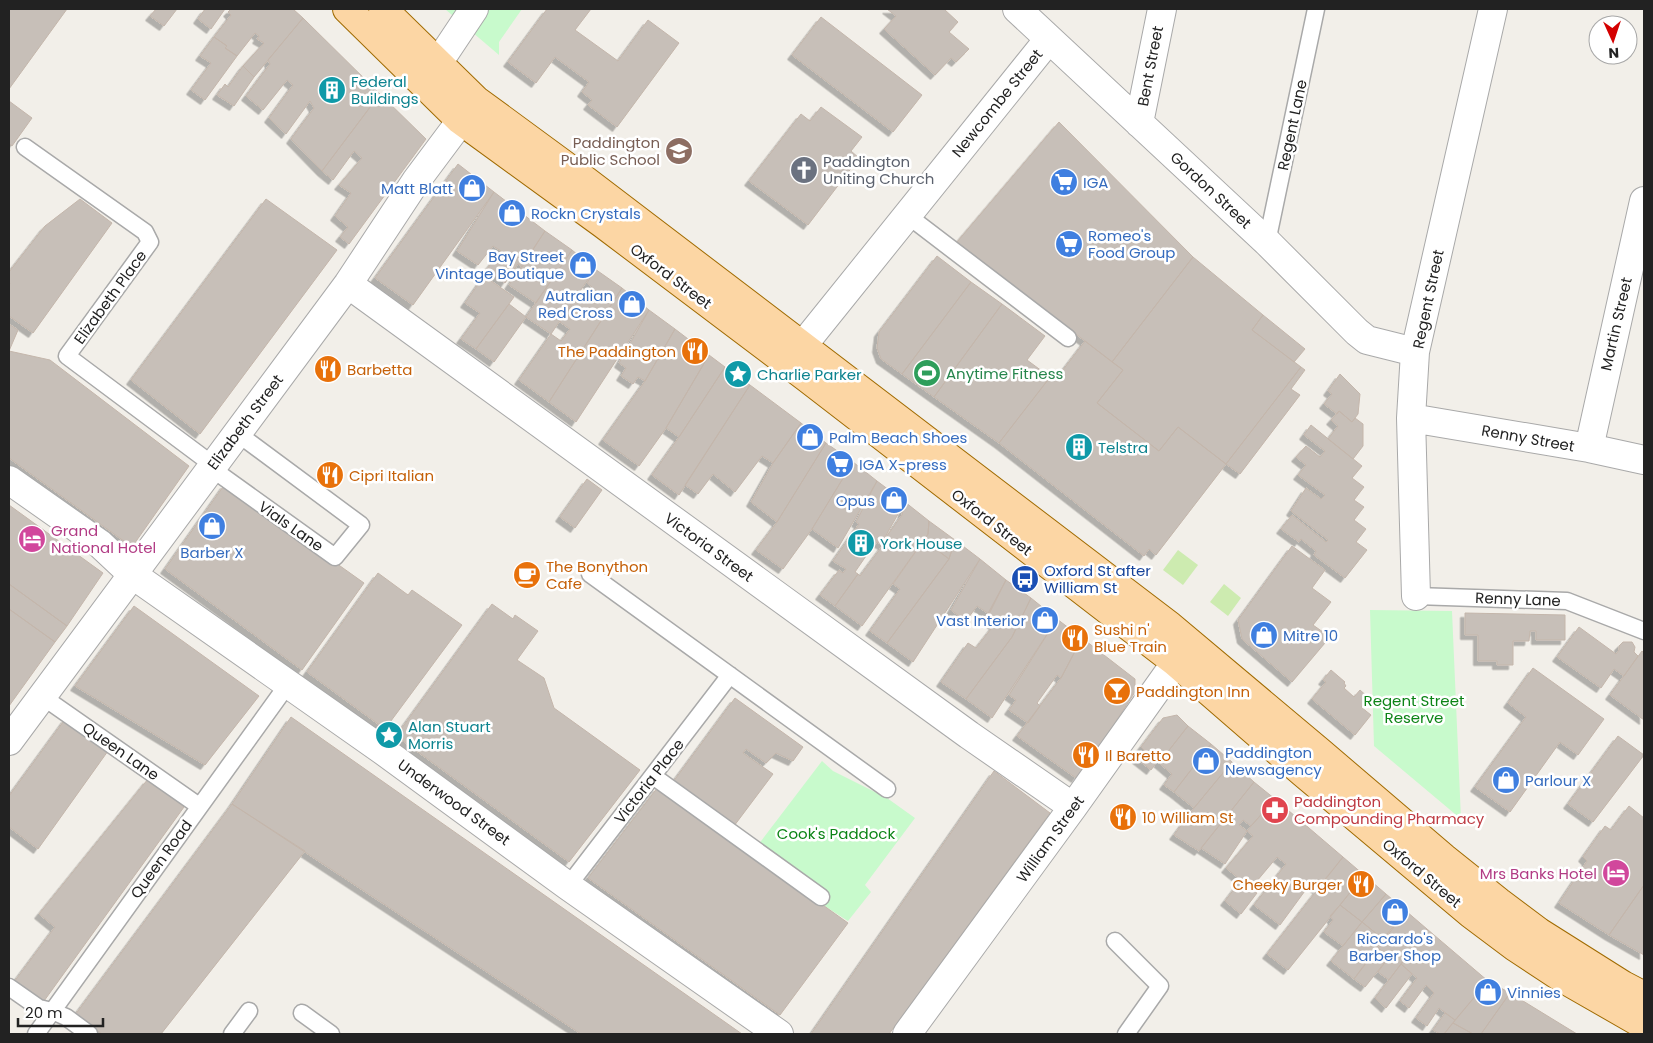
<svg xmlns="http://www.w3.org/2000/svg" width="1653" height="1043" font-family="Poppins,sans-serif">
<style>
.grass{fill:#cdebb0}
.park{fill:#c8facc}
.building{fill:#c7bfb8;stroke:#c4b6ab;filter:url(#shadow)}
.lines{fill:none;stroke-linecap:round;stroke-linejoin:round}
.lane-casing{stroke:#a9a9a9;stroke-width:19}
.street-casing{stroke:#a9a9a9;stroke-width:30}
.primary-casing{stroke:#a06b00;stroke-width:30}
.lane{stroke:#fff;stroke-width:16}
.street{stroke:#fff;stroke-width:28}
.primary{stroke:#fcd6a4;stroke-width:28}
.labels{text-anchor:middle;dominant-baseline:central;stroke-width:5;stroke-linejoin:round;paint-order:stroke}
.street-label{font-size:15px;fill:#222;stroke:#fff}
.culture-label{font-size:15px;fill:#0d838f;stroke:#fff;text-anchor:start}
.education-label{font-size:15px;fill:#785e54;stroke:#fff;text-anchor:end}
.worship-label{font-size:15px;fill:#5b616d;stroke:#fff;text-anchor:start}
.shop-label{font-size:15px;fill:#366cbe;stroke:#fff;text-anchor:start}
.food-label{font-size:15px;fill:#c56008;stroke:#fff;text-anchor:start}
.leisure-label{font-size:15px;fill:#27864d;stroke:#fff;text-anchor:start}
.hotel-label{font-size:15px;fill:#b23c85;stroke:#fff;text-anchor:start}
.transit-label{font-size:15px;fill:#164399;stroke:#fff;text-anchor:start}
.park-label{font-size:15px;fill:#0c8416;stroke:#fff}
.health-label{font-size:15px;fill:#be3a42;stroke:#fff;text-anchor:start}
</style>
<defs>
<filter id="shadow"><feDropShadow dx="-4.5" dy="4.5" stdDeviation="0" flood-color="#0004"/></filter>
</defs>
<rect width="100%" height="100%" fill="#f2efe9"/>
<path class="grass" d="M1178,550L1198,565L1183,585L1163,570Z
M1224,584L1241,598L1228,616L1210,602Z"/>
<path class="park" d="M445,9H522L499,42V55Z
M1370,610L1452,611L1461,819L1374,746Z
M822,761L833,771L887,798L915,818L865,885L871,892L848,921L815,900L758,845Z"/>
<path class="building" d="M9,9H67L9,89Z
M156,9H177L164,26L150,16Z
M205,9H225L211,29L198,19Z
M231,9H293L303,18L254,77L243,66L264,43L257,39L259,36L255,33L237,56L225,48L227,46L214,37L231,15L228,12Z
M547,9H591L575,30L618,61L648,20L679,43L617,127L588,105L592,100L582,92L589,82L555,57L536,83L508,62Z
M887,9H944L958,22L949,32L969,49L956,62L951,58L935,75L884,29L896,16Z
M821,17L922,95L893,132L792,55Z
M303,18L380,94L322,171L291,139L314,108L310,101L286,134L269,118L293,85L287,80L263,110L246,96L270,64L268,60Z
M214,37L227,46L225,48L237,56L205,100L191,90L211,63L200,56Z
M243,66L254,77L234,106L217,95L225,84L228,87Z
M380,94L426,139L349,244L340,237L348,227L335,216L351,193L339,185L362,158L354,151L333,180L322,171Z
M9,101L32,118L12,146L9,143Z
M821,107L862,137L851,151L859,158L808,225L749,181L801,114L810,121Z
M1059,122L1193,257L1112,362L957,242Z
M458,164L494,192L413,305L375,278Z
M494,192L545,231L522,267L518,264L505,283L486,270L501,251L493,246L478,265L457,251Z
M80,199L112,223L33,333L9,316V285L10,283L9,282V272L45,226Z
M266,199L337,250L200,434L131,380Z
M545,231L572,250L536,303L509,285Z
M572,250L595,269L551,334L526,317Z
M937,256L971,282L902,374L881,359L877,348L879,332Z
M1193,257L1263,315L1252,330L1301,367L1226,464L1178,427L1159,451L1097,403L1123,370L1112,362Z
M595,269L622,288L549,402L519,380L551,334L561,341L570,329L560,322L578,296L583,299L592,287L587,283Z
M484,276L514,297L476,349L461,339L480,313L465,303Z
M971,282L1002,304L934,397L902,374Z
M622,288L649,310L576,422L549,402Z
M509,304L526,317L494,362L476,349Z
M1002,304L1045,336L1027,360L1050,377L999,443L934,397Z
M649,310L675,329L645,381L638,377L633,384L621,376L626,368L619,363Z
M1263,315L1305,349L1294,362L1252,330Z
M9,324L18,330L9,351L50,360L189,466L132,547L9,458Z
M675,329L709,355L666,428L639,466L603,440L645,381Z
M1085,341L1123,370L1097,403L1159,451L1178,427L1226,464L1156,555L1149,549L1144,556L999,443L1055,371L1059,375Z
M709,355L725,367L679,437L666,428Z
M725,367L750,385L679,495L652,475L679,437Z
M1301,367L1305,370L1291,389L1300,395L1240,474L1226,464Z
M1340,374L1360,394L1358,414L1352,422L1339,411L1337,414L1324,404L1332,394L1328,391Z
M750,385L801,423L773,463L762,456L735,492L713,474L698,494L685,485Z
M1339,411L1352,422L1355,418L1363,424V446L1353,459L1328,439L1338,426L1331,420Z
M801,423L826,443L777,522L751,502L773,463Z
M1311,425L1362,466L1352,478L1364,487L1354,500L1364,507L1354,520L1366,529L1356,542L1367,550L1345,578L1314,555L1316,551L1301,539L1299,542L1281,529L1292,515L1326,542L1328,540L1291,511L1306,488L1321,499L1325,495L1298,475L1306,465L1296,457L1306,446L1320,457L1325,451L1304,435Z
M826,443L853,462L812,529L783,569L756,550L777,522Z
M853,462L877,481L838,548L812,529Z
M587,479L602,490L575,528L560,517Z
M877,481L905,502L881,544L877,542L866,556L855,572L858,574L835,606L820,595L839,570L843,573L846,569L833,561L859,524L856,522Z
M225,484L364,583L302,670L165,569Z
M905,502L929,521L928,534L862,626L835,606L858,574L860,576L883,545L881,544L902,515Z
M9,505L103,573L67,626L9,584Z
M929,521L955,540L949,559L924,540L928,534Z
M924,540L949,559L887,643L870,631L900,589L893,584Z
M955,540L980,559L913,662L887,643L949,559Z
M1292,546L1325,570L1312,588L1331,602L1313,625L1330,637L1292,682L1242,639L1238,620Z
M980,559L1006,580L989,614L977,606L966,621L951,610Z
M378,573L408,595L412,590L462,625L385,729L307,672Z
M1006,580L1031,598L1012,637L966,699L941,682L968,643L976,648L994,625L985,619Z
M9,584L67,626L55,642L9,609Z
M1031,598L1057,619L992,718L966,699L1012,637Z
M492,604L513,619L515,615L538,631L517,660L544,678L554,708L640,770L569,862L396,736Z
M134,606L259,696L205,765L75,686Z
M9,609L55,642L9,706Z
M1465,613L1565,615V640H1536V631H1530L1529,641H1513V665H1497V661H1478V635H1465Z
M1057,619L1082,638L1061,678L1057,675L1037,703L1040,706L1028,723L1009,710L1016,700L1009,695Z
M1579,627L1616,654L1619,650V646L1623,642H1632L1635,647L1634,652L1638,656L1624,676L1614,669L1601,688L1557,657Z
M1082,638L1135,679V692L1107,735L1076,778L1017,736L1061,678Z
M1642,651L1644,653V720L1610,695Z
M1533,668L1604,719L1578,755L1560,742L1510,812L1475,787L1526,717L1508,703Z
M1331,670L1345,682L1344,683L1346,686L1344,688L1354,697L1360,690L1369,698L1361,707L1371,715L1355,735L1312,699L1326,682L1323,680Z
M735,698L803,747L793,761L776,753L766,763L746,749L743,753L773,774L734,826L673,782Z
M1177,715L1188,726L1159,763L1157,762L1151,770L1137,759L1144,750L1141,747L1163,718Z
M291,717L742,1034H581L232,804Z
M66,718L108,751L38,849L9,827V796Z
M1188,726L1211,744L1174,792L1164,785L1172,774L1159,763Z
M1618,736L1644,755L1593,822L1568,804Z
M1211,744L1232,762L1194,808L1174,792Z
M1232,762L1254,782L1199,851L1174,835L1194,808Z
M994,771L1050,813L889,1034H811Z
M148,779L184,807L44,1001L14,982L55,927L39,914Z
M1254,782L1275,799L1251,826L1243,820L1239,825L1247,831L1225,864L1201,848Z
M658,787L848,923L780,1015L588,878Z
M1275,799L1343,857L1317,889L1310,884L1280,925L1254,905L1286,864L1277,857L1251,888L1257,893L1241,914L1225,901L1241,880L1226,868L1253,836L1247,831L1251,826Z
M232,804L305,851L161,1034H102L75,1015Z
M1629,806L1644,818V885L1609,935L1559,903L1587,861L1583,857L1605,826L1611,830Z
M1343,857L1364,875L1288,970L1267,954Z
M1364,875L1386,894L1362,922L1340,905Z
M1644,885V955L1609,935Z
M1386,894L1406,911L1383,939L1362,922Z
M1340,905L1362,922L1343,946L1324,932L1333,920L1330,916Z
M1406,911L1427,929L1389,980L1378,972L1389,957L1378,948Z
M1362,922L1383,939L1354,979L1331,961Z
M1427,929L1488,981L1455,1020L1439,1008L1427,1026L1416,1018L1434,993L1426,985L1409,1008L1400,1001L1417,978L1401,964Z
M1378,948L1389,957L1365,987L1354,979Z
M1401,964L1412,974L1386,1008L1375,998Z
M1488,981L1510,993L1481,1034H1473L1453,1023Z
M1510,993L1577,1034H1481Z
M1445,1013L1455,1020L1444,1034H1440L1433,1030Z
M1453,1023L1473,1034H1444Z"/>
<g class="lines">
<g class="lane-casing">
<path id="lane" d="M25,147L145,232L150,242L67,356L213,465
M907,215L1068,338
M1267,242L1316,9
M211,468L335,557L361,525L237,433
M590,574L887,789
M1416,596L1567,601L1644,631
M43,697L199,806
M653,776L821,897
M568,886L730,675
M1115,941L1160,986L1126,1034
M9,987L39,1008L52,1011L66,1017L89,1034
M302,1013L331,1034
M36,1034L288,684
M232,1034L249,1011"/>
</g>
<g class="street-casing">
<path id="street" d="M1017,9L1267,242L1357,332L1367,340L1415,352
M438,63L474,9
M1139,123L1162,9
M348,284L969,735L1073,807
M803,345L1049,39
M1411,418L1589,448L1644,460
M1589,448L1644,201
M9,480L100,544L133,575L382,750L568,886L779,1034
M1416,596L1411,418L1415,352L1493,9
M9,741L348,284L416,181L475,102
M907,1034L1073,807L1189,644"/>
</g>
<g class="primary-casing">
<path id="primary" d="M347,9L460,120L603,224L807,378L1175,662L1303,773L1471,914L1515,947L1562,978L1644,1025
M383,9L476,100L585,180L1170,626L1320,752L1444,858L1499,902L1539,932L1623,985L1644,996"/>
</g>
<use href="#lane" class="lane"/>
<use href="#street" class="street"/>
<use href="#primary" class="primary"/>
</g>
<defs>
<g id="building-disc" transform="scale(1.4375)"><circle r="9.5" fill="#0f9aa8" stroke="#fff"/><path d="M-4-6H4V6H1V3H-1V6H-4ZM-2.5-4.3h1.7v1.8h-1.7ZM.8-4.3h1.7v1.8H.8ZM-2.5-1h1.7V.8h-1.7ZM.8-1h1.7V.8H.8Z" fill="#fff"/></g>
<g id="school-disc" transform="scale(1.4375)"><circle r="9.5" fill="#8d6e63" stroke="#fff"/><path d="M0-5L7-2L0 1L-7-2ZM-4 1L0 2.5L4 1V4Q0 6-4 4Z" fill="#fff"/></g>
<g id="church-disc" transform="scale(1.4375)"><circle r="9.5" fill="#6b7280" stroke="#fff"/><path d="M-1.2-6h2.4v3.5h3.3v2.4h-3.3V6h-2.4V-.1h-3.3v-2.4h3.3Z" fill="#fff"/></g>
<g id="supermarket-disc" transform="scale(1.4375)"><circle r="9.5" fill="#3f7fe0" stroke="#fff"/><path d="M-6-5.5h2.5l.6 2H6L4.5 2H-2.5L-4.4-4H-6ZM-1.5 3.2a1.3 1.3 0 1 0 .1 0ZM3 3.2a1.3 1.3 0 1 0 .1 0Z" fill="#fff"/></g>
<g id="shop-disc" transform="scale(1.4375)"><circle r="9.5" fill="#3f7fe0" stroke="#fff"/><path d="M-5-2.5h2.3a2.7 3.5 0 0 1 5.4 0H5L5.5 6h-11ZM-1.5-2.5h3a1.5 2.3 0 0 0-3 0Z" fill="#fff"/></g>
<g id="restaurant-disc" transform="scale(1.4375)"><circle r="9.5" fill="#e8710a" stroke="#fff"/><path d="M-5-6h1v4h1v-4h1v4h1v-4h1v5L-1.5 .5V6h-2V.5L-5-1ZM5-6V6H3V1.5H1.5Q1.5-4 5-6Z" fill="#fff"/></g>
<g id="stadium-disc" transform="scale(1.4375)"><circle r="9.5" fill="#2e9e5b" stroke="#fff"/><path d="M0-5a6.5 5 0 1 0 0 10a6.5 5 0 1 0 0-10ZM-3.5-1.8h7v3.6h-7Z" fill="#fff"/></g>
<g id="sight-disc" transform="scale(1.4375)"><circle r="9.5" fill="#0f9aa8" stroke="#fff"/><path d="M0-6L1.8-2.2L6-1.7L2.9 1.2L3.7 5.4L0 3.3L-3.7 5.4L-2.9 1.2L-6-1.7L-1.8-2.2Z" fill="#fff"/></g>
<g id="hotel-disc" transform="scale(1.4375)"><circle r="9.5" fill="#d1479c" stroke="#fff"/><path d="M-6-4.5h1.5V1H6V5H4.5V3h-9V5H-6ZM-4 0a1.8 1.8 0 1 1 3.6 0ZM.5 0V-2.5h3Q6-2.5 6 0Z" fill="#fff"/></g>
<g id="cafe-disc" transform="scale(1.4375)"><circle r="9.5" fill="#e8710a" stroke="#fff"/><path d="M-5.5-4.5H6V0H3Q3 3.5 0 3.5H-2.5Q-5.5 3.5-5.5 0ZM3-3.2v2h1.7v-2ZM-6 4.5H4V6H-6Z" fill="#fff"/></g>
<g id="bus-disc" transform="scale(1.4375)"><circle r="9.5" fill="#1a4fb4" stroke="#fff"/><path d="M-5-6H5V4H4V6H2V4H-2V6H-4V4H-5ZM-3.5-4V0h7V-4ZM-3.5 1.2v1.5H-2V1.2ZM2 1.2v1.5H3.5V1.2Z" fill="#fff"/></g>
<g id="bar-disc" transform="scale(1.4375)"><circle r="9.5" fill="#e8710a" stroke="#fff"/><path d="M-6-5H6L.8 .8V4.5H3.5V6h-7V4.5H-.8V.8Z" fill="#fff"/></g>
<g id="pharmacy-disc" transform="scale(1.4375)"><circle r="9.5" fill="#e0444e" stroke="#fff"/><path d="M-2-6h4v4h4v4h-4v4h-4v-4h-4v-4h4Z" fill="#fff"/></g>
</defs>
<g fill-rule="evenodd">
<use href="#building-disc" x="332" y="90"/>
<use href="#school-disc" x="679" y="151"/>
<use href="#church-disc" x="804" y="170"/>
<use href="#supermarket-disc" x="1064" y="182"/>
<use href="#shop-disc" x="472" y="188"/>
<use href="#shop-disc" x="512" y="213"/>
<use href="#supermarket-disc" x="1069" y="244"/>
<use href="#shop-disc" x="583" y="265"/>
<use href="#shop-disc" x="632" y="304"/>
<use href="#restaurant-disc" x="695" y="351"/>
<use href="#restaurant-disc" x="328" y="369"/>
<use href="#stadium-disc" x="927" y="373"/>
<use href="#sight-disc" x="738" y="374"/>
<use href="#shop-disc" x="810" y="437"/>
<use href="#building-disc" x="1079" y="447"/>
<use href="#supermarket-disc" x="840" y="464"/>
<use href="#restaurant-disc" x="330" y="475"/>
<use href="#shop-disc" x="894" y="500"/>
<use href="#shop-disc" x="212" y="526"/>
<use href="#hotel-disc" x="32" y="539"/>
<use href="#building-disc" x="861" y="543"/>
<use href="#cafe-disc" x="527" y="575"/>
<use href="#bus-disc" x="1025" y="579"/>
<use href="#shop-disc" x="1045" y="620"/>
<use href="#shop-disc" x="1264" y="635"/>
<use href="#restaurant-disc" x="1075" y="638"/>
<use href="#bar-disc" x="1117" y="691"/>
<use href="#sight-disc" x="389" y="735"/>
<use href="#restaurant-disc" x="1086" y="755"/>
<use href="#shop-disc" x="1206" y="761"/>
<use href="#shop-disc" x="1506" y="780"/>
<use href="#pharmacy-disc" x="1275" y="810"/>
<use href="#restaurant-disc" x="1123" y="817"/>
<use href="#hotel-disc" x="1616" y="873"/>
<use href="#restaurant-disc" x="1361" y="884"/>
<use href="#shop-disc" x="1395" y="912"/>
<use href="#shop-disc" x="1488" y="992"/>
</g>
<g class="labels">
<g class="street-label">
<text transform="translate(1150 66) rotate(-79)">Bent Street</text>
<text transform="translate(997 103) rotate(-51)">Newcombe Street</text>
<text transform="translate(1292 125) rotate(-78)">Regent Lane</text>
<text transform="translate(1211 190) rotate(43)">Gordon Street</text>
<text transform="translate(671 276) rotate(37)">Oxford Street</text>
<text transform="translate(110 297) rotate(-54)">Elizabeth Place</text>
<text transform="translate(1428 299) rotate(-78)">Regent Street</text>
<text transform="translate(1616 324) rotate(-77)">Martin Street</text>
<text transform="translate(245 422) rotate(-53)">Elizabeth Street</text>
<text transform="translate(1528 438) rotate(10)">Renny Street</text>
<text transform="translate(992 522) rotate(38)">Oxford Street</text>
<text transform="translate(291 526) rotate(35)">Vials Lane</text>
<text transform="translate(709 547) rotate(36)">Victoria Street</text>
<text transform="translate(1518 599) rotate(2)">Renny Lane</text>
<text transform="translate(121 751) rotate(35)">Queen Lane</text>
<text transform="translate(649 781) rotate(-52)">Victoria Place</text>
<text transform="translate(454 802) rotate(36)">Underwood Street</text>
<text transform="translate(1050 839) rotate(-54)">William Street</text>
<text transform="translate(161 859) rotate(-54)">Queen Road</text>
<text transform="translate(1422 873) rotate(40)">Oxford Street</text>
</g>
<g class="culture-label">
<text x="351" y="81">Federal<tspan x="351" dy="17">Buildings</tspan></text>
<text x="757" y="374">Charlie Parker</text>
<text x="1098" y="447">Telstra</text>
<text x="880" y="543">York House</text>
<text x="408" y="726">Alan Stuart<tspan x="408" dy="17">Morris</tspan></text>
</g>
<g class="education-label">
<text x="660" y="142">Paddington<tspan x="660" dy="17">Public School</tspan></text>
</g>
<g class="worship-label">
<text x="823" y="161">Paddington<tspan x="823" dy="17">Uniting Church</tspan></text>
</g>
<g class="shop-label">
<text x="1083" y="182">IGA</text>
<text x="453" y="188" text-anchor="end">Matt Blatt</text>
<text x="531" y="213">Rockn Crystals</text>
<text x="1088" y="235">Romeo's<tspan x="1088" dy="17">Food Group</tspan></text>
<text x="564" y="256" text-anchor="end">Bay Street<tspan x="564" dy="17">Vintage Boutique</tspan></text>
<text x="613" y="295" text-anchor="end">Autralian<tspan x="613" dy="17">Red Cross</tspan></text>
<text x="829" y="437">Palm Beach Shoes</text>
<text x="859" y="464">IGA X-press</text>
<text x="875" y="500" text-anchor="end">Opus</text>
<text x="212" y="552" text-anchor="middle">Barber X</text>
<text x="1026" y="620" text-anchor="end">Vast Interior</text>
<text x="1283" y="635">Mitre 10</text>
<text x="1225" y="752">Paddington<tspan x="1225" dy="17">Newsagency</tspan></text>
<text x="1525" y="780">Parlour X</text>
<text x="1395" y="938" text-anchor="middle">Riccardo's<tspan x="1395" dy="17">Barber Shop</tspan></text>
<text x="1507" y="992">Vinnies</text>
</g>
<g class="food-label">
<text x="676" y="351" text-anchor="end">The Paddington</text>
<text x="347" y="369">Barbetta</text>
<text x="349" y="475">Cipri Italian</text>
<text x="546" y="566">The Bonython<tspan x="546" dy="17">Cafe</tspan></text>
<text x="1094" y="629">Sushi n'<tspan x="1094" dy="17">Blue Train</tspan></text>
<text x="1136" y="691">Paddington Inn</text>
<text x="1105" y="755">Il Baretto</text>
<text x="1142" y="817">10 William St</text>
<text x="1342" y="884" text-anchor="end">Cheeky Burger</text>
</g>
<g class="leisure-label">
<text x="946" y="373">Anytime Fitness</text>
</g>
<g class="hotel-label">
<text x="51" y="530">Grand<tspan x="51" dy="17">National Hotel</tspan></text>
<text x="1597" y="873" text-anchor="end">Mrs Banks Hotel</text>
</g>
<g class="transit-label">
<text x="1044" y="570">Oxford St after<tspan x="1044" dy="17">William St</tspan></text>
</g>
<g class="park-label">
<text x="1414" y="700">Regent Street<tspan x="1414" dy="17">Reserve</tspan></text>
<text x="836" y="833">Cook's Paddock</text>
</g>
<g class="health-label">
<text x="1294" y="801">Paddington<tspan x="1294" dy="17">Compounding Pharmacy</tspan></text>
</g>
</g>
<rect width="1653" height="1043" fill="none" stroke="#222222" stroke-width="20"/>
<g transform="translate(1613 40) rotate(177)"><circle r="24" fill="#ffffff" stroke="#a7a7a7"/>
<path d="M0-4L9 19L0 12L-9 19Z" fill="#d40000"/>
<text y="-8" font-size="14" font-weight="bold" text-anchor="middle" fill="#222222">N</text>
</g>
<path d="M18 1018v8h85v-8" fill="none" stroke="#222222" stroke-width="2.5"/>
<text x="25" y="1018" font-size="15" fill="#222222" stroke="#ffffff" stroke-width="4" paint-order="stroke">20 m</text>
</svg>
